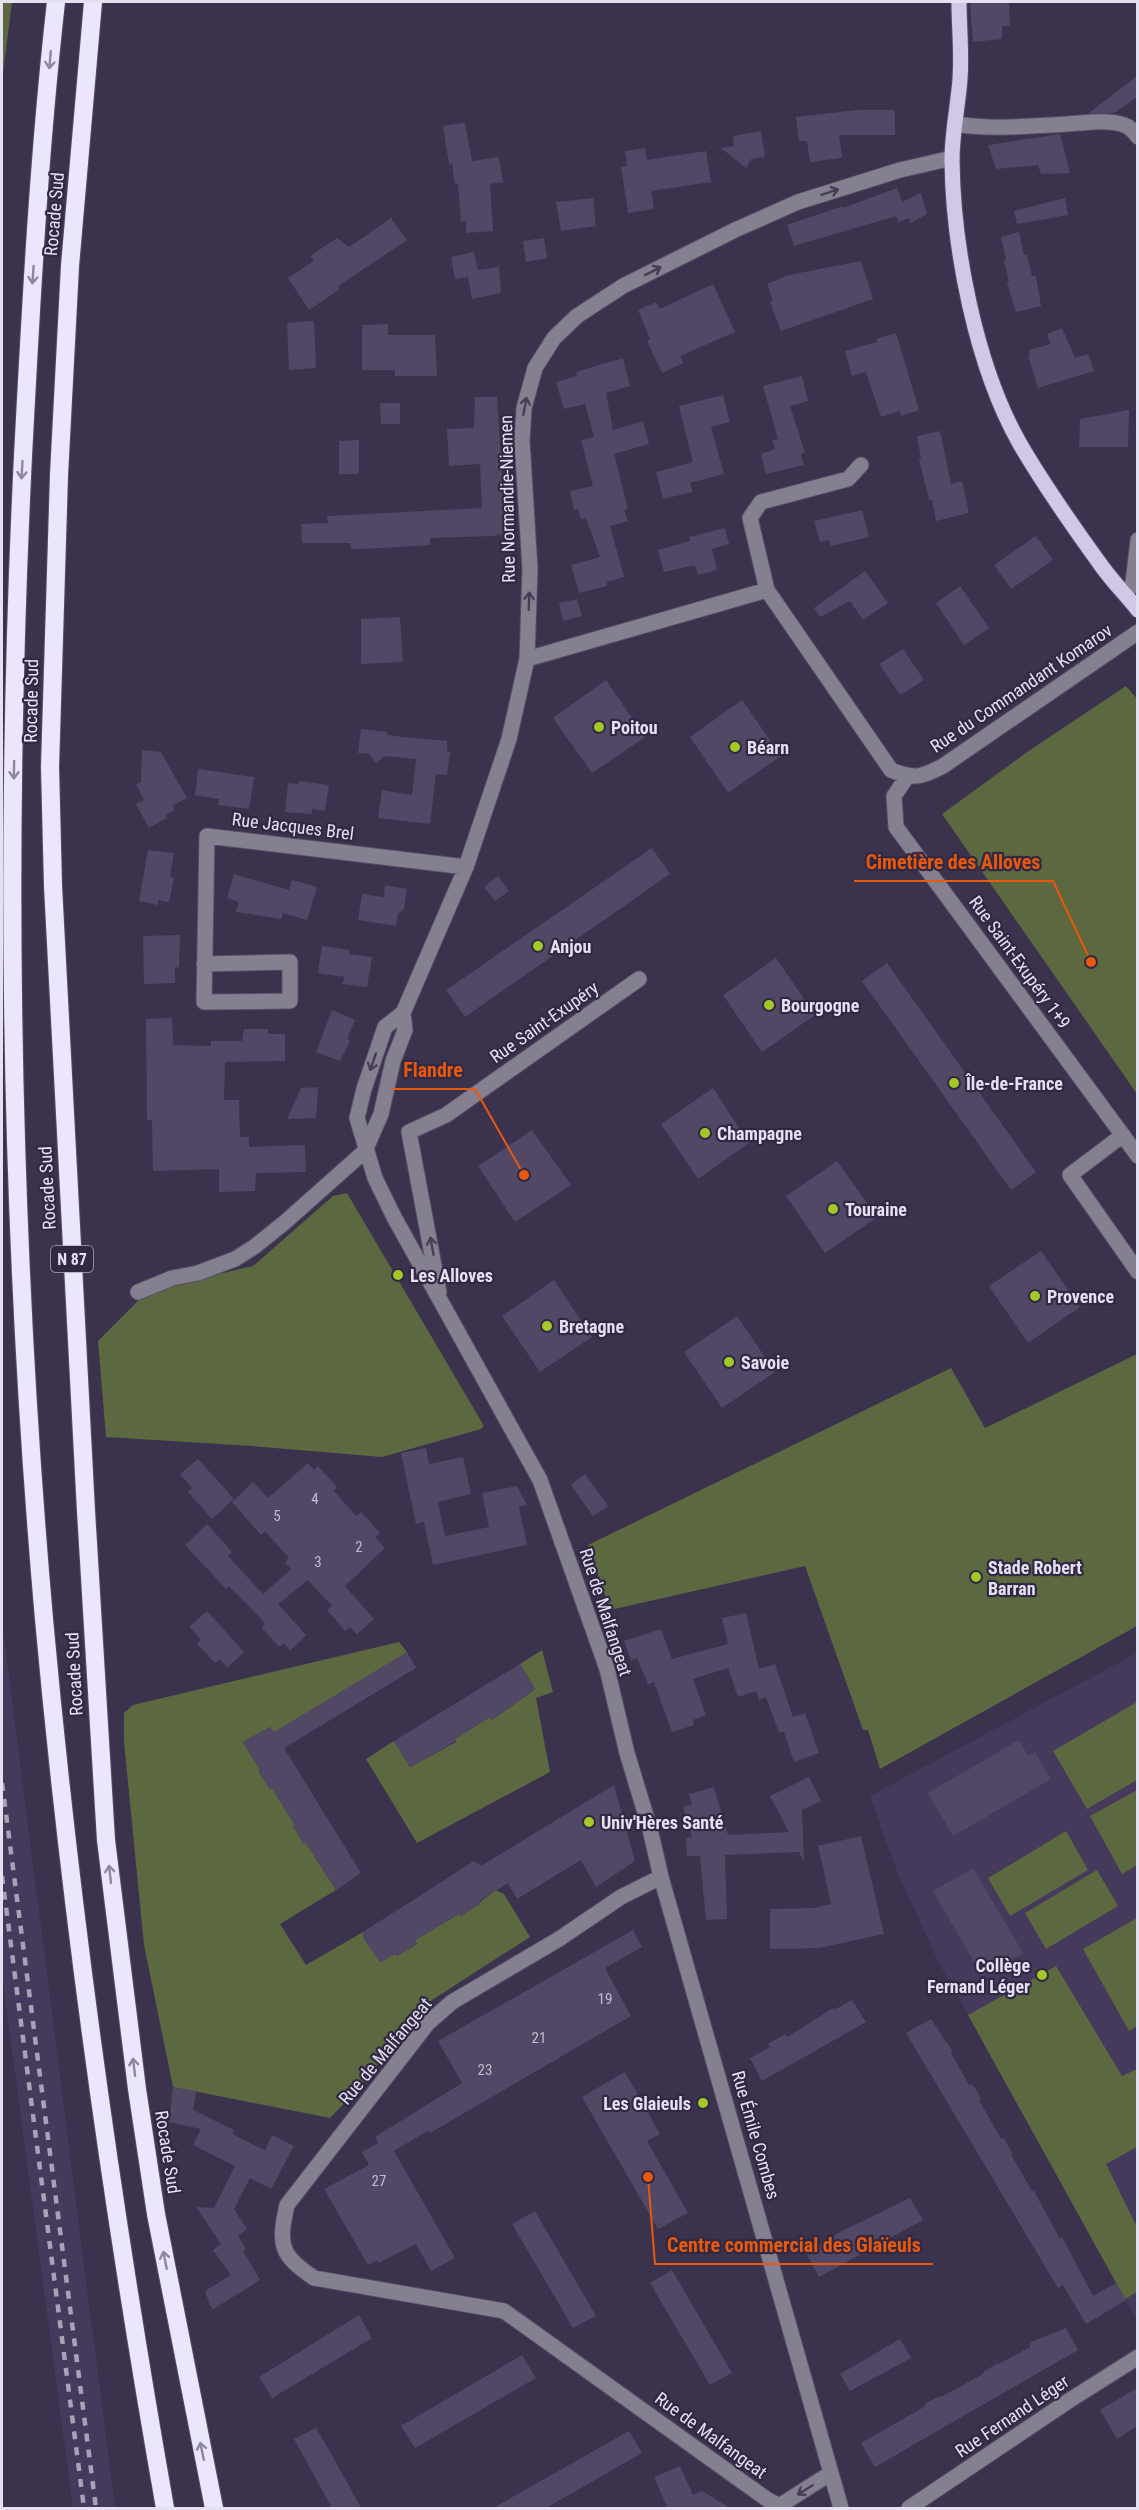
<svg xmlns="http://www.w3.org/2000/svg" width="1139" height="2510" font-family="'Roboto Condensed',sans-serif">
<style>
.built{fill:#453a5c}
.green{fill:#5b6840}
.building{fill:#514866}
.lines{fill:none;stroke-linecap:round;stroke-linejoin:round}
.minor-casing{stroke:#564e68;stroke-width:17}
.major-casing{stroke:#564e68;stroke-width:17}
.highway-casing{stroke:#564e68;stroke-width:20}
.minor{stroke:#84808f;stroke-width:15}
.major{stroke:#d0c8e6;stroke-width:15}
.highway{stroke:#ece6fc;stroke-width:18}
.rail{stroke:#a8a2b7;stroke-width:4.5;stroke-dasharray:8 8;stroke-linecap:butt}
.oneway{stroke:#8e87a0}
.oneway2{stroke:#463e56}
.poi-dot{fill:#a2c928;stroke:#312843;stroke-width:2}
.labels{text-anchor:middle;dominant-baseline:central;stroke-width:4.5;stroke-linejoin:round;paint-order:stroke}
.number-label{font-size:15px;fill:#c0bacf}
.shield{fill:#312843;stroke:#afa9be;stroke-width:1.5}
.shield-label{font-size:16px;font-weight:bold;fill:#e5e0f2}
.street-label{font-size:18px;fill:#e5e0f2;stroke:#312843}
.poi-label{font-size:18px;font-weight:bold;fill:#e5e0f2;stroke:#312843;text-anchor:start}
.leader{fill:none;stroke:#e8590c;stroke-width:2}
.callout-dot{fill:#e8590c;stroke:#312843;stroke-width:2}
.callout-label{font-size:20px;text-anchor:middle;font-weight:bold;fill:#e8590c;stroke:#312843;stroke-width:4.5;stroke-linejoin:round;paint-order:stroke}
</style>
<rect width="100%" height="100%" fill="#3b324e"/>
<path class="built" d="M2,1621L115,2508H73L2,1975Z
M1137,1653L1138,2314L1135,2316L939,1963L896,1869L870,1796Z"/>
<path class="green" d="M2,2H12L2,81Z
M1126,686L1138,700L1137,1094L942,814L1030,750Z
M347,1193L484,1426L481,1429L382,1457L252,1446L106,1437L98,1341L142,1297L180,1283L253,1266L333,1196Z
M1137,1354V1626L880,1769L868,1730H863L805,1566L610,1610L588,1545L951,1368L985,1428Z
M399,1642L407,1652L283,1747L270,1727L243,1742L260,1770L259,1772L270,1789L272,1788L295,1825L293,1826L304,1844L306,1843L336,1890L280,1924L306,1965L363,1932V1937L380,1962L395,1954L397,1956L417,1944L415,1940L459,1914L461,1916L496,1890L504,1894L530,1937L429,2002L356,2091L330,2118L173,2087L144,1945L124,1742V1713L133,1705Z
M542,1650L553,1692L536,1698L550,1772L417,1843L366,1759L394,1741L410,1767L456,1742L455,1739L490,1717L492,1720L535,1689L520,1664Z
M1137,1702V1780L1087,1809L1053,1751Z
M1137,1790V1865L1122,1874L1090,1816Z
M1066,1831L1088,1870L1010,1916L988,1878Z
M1097,1870L1118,1906L1046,1949L1025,1913Z
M1137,1918V2026L1129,2031L1083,1949Z
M1056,1966L1122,2076L1137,2069V2147L1106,2164L1137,2227V2292L1125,2299L968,2015Z"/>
<path class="building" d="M970,2H1009L1010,26H1002V39L973,42Z
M1137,76V97L1114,113H1089Z
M857,110H895V135H839L842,158L810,162L807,141H799L796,117Z
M465,123L472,161L499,157L503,182L490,184L493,231L466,233V221H461L458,184H455L452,163L449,164L443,126Z
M761,131L765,157L751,159L746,168L721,148L734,146L733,136Z
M1060,134L1070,173L1041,174L1038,165L996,169L988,145Z
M645,148L647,160L706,151L711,182L651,191L654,209L628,213L621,167L627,166L625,151Z
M897,188L902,202L921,193L927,214L911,223L909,218L899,222L896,216L794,246L787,225L843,206V208Z
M593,198L596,226L561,231L556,202Z
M1065,198L1068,215L1017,224L1014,211Z
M391,218L407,240L338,286L340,289L309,310L288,278L314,261L310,256L337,238L349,247Z
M1019,232L1024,255H1027L1032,276H1036L1041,306L1016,312L1007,283L1009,282L1004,260L1006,259L1001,237Z
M544,238L547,258L526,262L523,241Z
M474,252L478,270L499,267L501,293L472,299L468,277L455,279L451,257Z
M861,261L873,299L781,331L770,302L773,301L767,284L789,275Z
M713,284L735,332L680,356L683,363L662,373L647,341L650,339L638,310L656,302L660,309Z
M314,321L316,368L289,370L287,323Z
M388,324V335H435L437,376H395V370H362V325Z
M1062,328L1075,358L1088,354L1094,371L1038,388L1028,356L1030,355L1029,350L1051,344L1047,334Z
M896,333L919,410L901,416L900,411L881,417L866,372L852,376L845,351L877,342L876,339Z
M623,358L630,386L606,393L613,430L643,421L649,444L614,454L628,509L624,510L628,521L610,526L624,577L607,582V586L579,593L571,565L600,557L586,518L581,519L578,509L574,510L570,491L593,486L581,440L594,437L585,404L564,409L556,382L577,376L576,372Z
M802,376L808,401L790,406L805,453L801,454L804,465L766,474L761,454L775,449L772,441L778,439L763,386Z
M723,395L730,422L711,427L724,474L690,483L693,492L663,499L656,472L693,462L679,406Z
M475,397H497L503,490H505L510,532L493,536L430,538V545L382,548L351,549L350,543H302L301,524L328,523L327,516L482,508L480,464L449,466L447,429L474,428Z
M380,403H400V424H381Z
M1129,410L1128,447H1079L1080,419Z
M940,431L951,484L962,481L969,513L936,521L932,500H929L919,459L921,458L917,436Z
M359,440V474H339V441Z
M862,510L869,537L831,546L829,540L820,542L814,521Z
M725,528L729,544L712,549L717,570L698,575L695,565L664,572L658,550L690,541L689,537Z
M1036,536L1053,560L1011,589L994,565Z
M865,571L888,603L863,620L850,601L820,617L814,608Z
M960,586L989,628L964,645L936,603Z
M577,599L582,616L563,621L559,603Z
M400,617L403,662L361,664V619Z
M903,649L924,680L900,695L879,664Z
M606,680L645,737L592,773L553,718Z
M742,700L781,756L728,793L690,737Z
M361,729L387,732V735L403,737L447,741V751L450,752L447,775L436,774L430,824L378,818L382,790L412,795L416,759L385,756L376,763L369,754L358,753Z
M142,750L161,752L187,798L172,806L175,810L166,815L167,818L149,828L136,804L144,800L136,784L141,782Z
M198,769L254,777L249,809L218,805L219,799L195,795Z
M299,781L329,785L325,811L312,809V814L285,812L288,783L298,784Z
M652,848L670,874L465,1017L446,990Z
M148,850L174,853L170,876L174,878L169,902L158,900V905L139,901Z
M234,874L289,890L292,880L317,887L307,920L283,913L281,919L236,912L239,902L227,898Z
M498,876L509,891L495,901L484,887Z
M385,885L407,889L404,909L398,914L396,926L358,920L362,894L384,897Z
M180,935L179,967L175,968V983L144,984L143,936Z
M322,946L349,950V954L372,957L367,987L342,984L345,977L318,973Z
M776,958L815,1015L762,1052L723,995Z
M887,963L1036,1172L1011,1190L862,981Z
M332,1010L355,1020L347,1039L350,1041L340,1061L316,1052Z
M172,1018L173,1045L211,1046V1041H242L244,1029H268V1034H285V1061L225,1062L224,1100H239L240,1137H249V1147L305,1145L306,1172L256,1173L255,1191L219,1192V1169L153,1171L152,1120H147L146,1019Z
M318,1087L316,1118L287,1119L301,1088Z
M713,1088L749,1143L698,1179L661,1124Z
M532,1130L571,1185L515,1222L478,1166Z
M837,1161L877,1217L825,1253L786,1196Z
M1041,1251L1080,1307L1028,1343L989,1286Z
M554,1280L592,1337L540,1372L502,1316Z
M737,1316L775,1372L722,1408L684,1352Z
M426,1448L429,1464L463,1457L471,1494L438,1502L445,1536L489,1527L482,1493L517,1486L527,1505L519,1507L527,1545L433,1565L424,1522L416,1524L401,1453Z
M198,1459L234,1499L212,1519L188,1492L192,1488L180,1474Z
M308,1463L314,1470L318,1466L337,1487L334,1491L356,1516L361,1512L380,1533L375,1537L385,1548L345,1586L374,1619L357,1634L350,1627L345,1631L327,1610L332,1606L308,1580L278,1604L306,1635L290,1651L284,1643L279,1647L262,1628L265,1623L229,1586L226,1589L185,1545L207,1524L232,1552L228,1556L263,1594L291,1569L285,1563L289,1558L265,1531L261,1535L232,1502L253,1482L268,1498Z
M585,1474L608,1506L593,1516L571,1485Z
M207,1611L244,1652L227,1668L220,1659L215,1663L197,1644L201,1639L189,1627Z
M746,1613L759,1669L775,1664L793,1717L805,1713L819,1753L794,1762L784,1732L779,1733L766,1697L759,1700L756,1691L738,1697L728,1668L693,1679L706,1715L693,1720L694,1725L672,1732L654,1682L648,1684L637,1658L631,1660L624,1641L661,1629L672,1659L728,1644L722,1618Z
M407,1652L416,1668L284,1748L361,1873L336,1890L306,1843L304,1844L293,1826L295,1825L272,1788L270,1790L259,1771L260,1770L243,1742L270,1727L274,1732Z
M520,1664L535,1689L492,1720L490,1717L455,1739L456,1741L410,1767L394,1741Z
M1019,1740L1028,1756L1035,1752L1051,1779L953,1836L928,1793Z
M809,1777L821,1801L802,1810L804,1862L799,1852L725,1855L727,1919L706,1920L700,1856H687L686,1838L692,1837L683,1807L692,1804L689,1794L714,1787L728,1835L789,1832L770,1796Z
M614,1785L635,1861L596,1887L581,1860L517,1899L508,1883L479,1901L480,1904L461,1916L459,1914L415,1940L417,1944L397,1956L395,1954L380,1962L363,1937V1932L474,1861L481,1866Z
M861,1836L884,1934L819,1948L770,1949V1909L813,1908L831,1904L818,1846Z
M973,1868L1023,1953L982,1976L933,1891Z
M633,1930L642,1947L605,1968L631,2016L430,2133L429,2130L394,2151L455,2258L431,2271L416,2244L378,2263L377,2260L368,2265L324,2189L369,2165L362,2152L378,2143L375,2137L462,2083L438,2041Z
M852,2000L866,2022L762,2081L750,2058L770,2047L768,2044L785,2034L787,2037L833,2008L834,2010Z
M931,2019L953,2052L951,2053L969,2085L972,2084L977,2091L981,2099L979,2100L1001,2139L1004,2138L1011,2151L1013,2154L1011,2155L1032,2191H1034L1060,2239L1062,2237L1093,2296L1116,2283L1126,2300L1086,2324L1063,2285L1058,2288L906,2033Z
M625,2072L660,2134L647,2141L688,2213L658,2229L582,2097Z
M173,2087L196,2092L193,2110L234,2130L232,2134L265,2150L272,2135L294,2146L271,2189L250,2178L234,2209L247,2229L238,2236L246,2249L243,2251L260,2280L212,2310L205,2291L231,2275L213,2250L221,2244L196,2207L214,2208L235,2166L193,2145L201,2129L169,2122Z
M910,2198L923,2220L819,2277L806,2253L842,2231Z
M535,2211L596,2316L573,2328L512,2224Z
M672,2270L732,2373L710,2385L650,2283Z
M359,2315L372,2338L272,2398L259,2377Z
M1066,2328L1078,2350L875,2467L861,2443L924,2407L926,2403L940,2396L941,2397L983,2374V2372L998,2363L999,2364L1030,2347L1031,2342Z
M900,2339L911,2358L850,2391L840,2374Z
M522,2355L536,2378L415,2448L401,2426Z
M1137,2388V2426L1117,2439L1100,2410Z
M316,2428L329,2450L361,2508H332L294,2439Z
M629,2431L642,2453L546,2508H493Z
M680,2466L693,2495L702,2491L730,2508H663L667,2507L654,2477Z"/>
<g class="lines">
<g class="minor-casing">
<path id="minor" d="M955,124C992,130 1031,126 1068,124C1086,123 1107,119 1124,125C1131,127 1134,132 1138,137
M767,590L750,518L761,502L848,479L861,465
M1126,594L1133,583L1138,540
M527,659L767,590L891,770C914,780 922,777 943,766L1138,632
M907,777L894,796L896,827L1138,1156
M204,964L290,962V1001L204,1002L207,836L466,867
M1123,1135L1070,1175L1138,1272
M138,1292L172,1278L198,1273L235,1259L254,1247L284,1223L365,1151L381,1114L393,1061L405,1030L403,1013
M439,1292L409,1132L446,1115L639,979
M661,1877L621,1897L559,1939L452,2002L428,2023L287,2205C278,2245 280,2255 314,2278L504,2311L768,2500L784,2508
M779,2506L831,2473
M841,2508L661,1877L650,1829L627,1753L607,1669L540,1480L394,1217L375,1178L357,1118L364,1089L385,1027L403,1013L466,867L509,739L527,659L530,569L522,441L524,408L535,368L554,338L577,316L623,286L735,230L798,202L900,170L952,158
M909,2508L1070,2400L1138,2357"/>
</g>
<g class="major-casing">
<path id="major" d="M959,2C959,27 962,53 960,79C958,106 952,133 952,160C953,248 976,367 1020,444C1045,487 1074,528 1103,568C1114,583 1127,596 1138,610"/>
</g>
<g class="highway-casing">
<path id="highway" d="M56,2C39,152 31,304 23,456C4,843 10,1233 44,1619C71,1917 113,2213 165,2508
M93,2L70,266L59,475L50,767L53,886L86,1511L106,1840L137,2089L156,2214L214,2508"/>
</g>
<use href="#minor" class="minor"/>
<use href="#major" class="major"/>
<use href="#highway" class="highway"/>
<path class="rail" d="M2,1783L96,2508
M2,1876L84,2508"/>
</g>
<defs><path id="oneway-shaft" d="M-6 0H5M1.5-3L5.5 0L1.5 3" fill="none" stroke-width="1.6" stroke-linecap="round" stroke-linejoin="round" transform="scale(1.5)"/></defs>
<g class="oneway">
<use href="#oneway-shaft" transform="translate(50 60) rotate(95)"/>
<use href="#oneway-shaft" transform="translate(33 275) rotate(94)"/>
<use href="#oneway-shaft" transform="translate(22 470) rotate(93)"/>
<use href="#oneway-shaft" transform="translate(14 770) rotate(91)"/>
<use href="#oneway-shaft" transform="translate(110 1874) rotate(-96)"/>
<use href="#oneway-shaft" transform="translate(134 2067) rotate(-97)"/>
<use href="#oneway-shaft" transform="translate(165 2260) rotate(-101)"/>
<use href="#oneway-shaft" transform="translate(202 2451) rotate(-102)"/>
</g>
<g class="oneway2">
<use href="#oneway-shaft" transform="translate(830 192) rotate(-18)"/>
<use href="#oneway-shaft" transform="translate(653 271) rotate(-27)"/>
<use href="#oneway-shaft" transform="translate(525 406) rotate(-79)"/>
<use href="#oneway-shaft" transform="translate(529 601) rotate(-88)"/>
<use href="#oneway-shaft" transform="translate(373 1062) rotate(109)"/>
<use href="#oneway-shaft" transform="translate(432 1246) rotate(-100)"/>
<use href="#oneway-shaft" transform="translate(805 2490) rotate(148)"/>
</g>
<g class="poi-dot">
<circle cx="599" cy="727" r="6"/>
<circle cx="735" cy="747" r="6"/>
<circle cx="538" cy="946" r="6"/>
<circle cx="769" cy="1005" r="6"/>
<circle cx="954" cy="1083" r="6"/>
<circle cx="705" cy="1133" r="6"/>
<circle cx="833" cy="1209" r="6"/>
<circle cx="398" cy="1275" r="6"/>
<circle cx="1035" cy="1296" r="6"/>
<circle cx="547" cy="1326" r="6"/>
<circle cx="729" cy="1362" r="6"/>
<circle cx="976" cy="1577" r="6"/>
<circle cx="589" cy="1822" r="6"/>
<circle cx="1042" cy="1975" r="6"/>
<circle cx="703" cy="2103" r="6"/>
</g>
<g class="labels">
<g class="number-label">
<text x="315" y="1499">4</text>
<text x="277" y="1516">5</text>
<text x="359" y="1547">2</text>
<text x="318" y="1562">3</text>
<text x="605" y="1999">19</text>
<text x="539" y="2038">21</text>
<text x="485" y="2070">23</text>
<text x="379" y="2181">27</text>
</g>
<rect class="shield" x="51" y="1246" width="42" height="26" rx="4.5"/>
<g class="shield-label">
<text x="72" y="1259">N 87</text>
</g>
<g class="street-label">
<text transform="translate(54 214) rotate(-85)">Rocade Sud</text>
<text transform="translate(507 499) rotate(-91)">Rue Normandie-Niemen</text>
<text transform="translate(1021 688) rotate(-34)">Rue du Commandant Komarov</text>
<text transform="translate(31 701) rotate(-89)">Rocade Sud</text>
<text transform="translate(293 826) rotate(7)">Rue Jacques Brel</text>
<text transform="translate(1020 962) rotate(54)">Rue Saint-Exupéry 1+9</text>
<text transform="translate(544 1022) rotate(-35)">Rue Saint-Exupéry</text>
<text transform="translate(47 1188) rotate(-93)">Rocade Sud</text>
<text transform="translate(606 1612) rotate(72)">Rue de Malfangeat</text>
<text transform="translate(74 1674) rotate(-93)">Rocade Sud</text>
<text transform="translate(385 2051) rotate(-50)">Rue de Malfangeat</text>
<text transform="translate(756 2135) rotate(74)">Rue Émile Combes</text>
<text transform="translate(168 2152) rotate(81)">Rocade Sud</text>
<text transform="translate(1012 2416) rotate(-34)">Rue Fernand Léger</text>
<text transform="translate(711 2435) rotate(36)">Rue de Malfangeat</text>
</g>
<g class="poi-label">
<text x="611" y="727">Poitou</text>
<text x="747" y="747">Béarn</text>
<text x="550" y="946">Anjou</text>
<text x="781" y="1005">Bourgogne</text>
<text x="966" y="1083">Île-de-France</text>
<text x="717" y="1133">Champagne</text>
<text x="845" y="1209">Touraine</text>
<text x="410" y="1275">Les Alloves</text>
<text x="1047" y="1296">Provence</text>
<text x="559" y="1326">Bretagne</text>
<text x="741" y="1362">Savoie</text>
<text x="988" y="1567">Stade Robert<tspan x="988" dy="21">Barran</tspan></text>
<text x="601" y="1822">Univ'Hères Santé</text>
<text x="1030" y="1965" text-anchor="end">Collège<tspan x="1030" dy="21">Fernand Léger</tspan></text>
<text x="691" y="2103" text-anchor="end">Les Glaieuls</text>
</g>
</g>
<path class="leader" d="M1091 962L1053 881H854M524 1175L475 1089H392M648 2177L655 2264H933"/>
<g class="callout-dot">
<circle cx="1091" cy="962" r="6"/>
<circle cx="524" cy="1175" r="6"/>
<circle cx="648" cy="2177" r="6"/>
</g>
<g class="callout-label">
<text x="953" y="869">Cimetière des Alloves</text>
<text x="433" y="1077">Flandre</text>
<text x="794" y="2252">Centre commercial des Glaïeuls</text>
</g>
<rect width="1139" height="2510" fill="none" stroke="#e5e0f2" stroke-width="6"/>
</svg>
